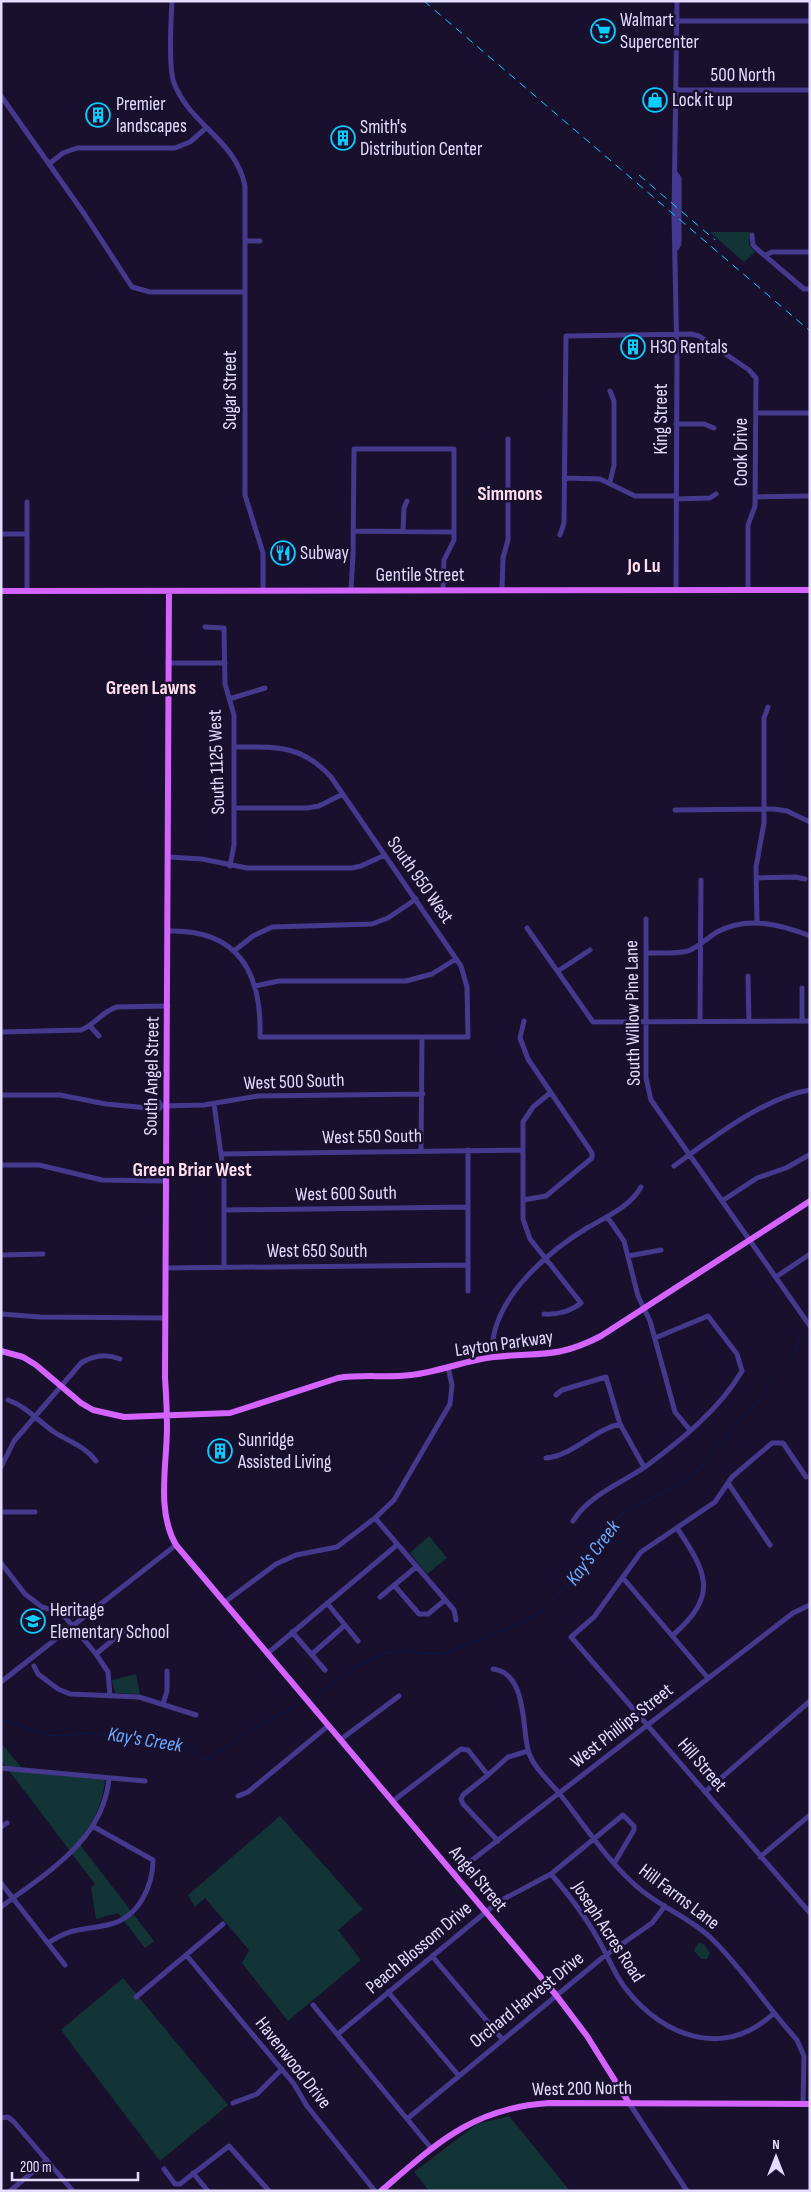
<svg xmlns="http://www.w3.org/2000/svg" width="811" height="2192" font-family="'Sofia Sans Condensed',sans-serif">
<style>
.green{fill:#133437}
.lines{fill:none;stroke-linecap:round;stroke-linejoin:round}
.stream{stroke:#091a4d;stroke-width:1}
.minor{stroke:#45398d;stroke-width:5}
.major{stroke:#d563ff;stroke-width:6}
.rail{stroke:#08cdff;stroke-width:1;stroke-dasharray:8 6;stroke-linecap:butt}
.labels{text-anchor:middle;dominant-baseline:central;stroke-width:5;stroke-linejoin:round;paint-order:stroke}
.poi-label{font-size:19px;fill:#e3dcff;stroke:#18102d;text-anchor:start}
.street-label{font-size:19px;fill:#e3dcff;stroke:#18102d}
.neighbourhood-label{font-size:20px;font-weight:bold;fill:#ffdeef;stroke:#18102d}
.water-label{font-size:20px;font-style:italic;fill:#6aaaff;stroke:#18102d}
</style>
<rect width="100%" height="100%" fill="#18102d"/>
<path class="green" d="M710,232H750L749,245L755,252L744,262Z
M429,1536L447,1558L427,1574L410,1553Z
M136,1674L140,1694L115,1693L112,1680Z
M1,1743L25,1772L105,1780C103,1804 93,1822 78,1842L154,1941L145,1948L118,1913L96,1919L91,1887L95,1884L1,1760Z
M280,1816L363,1909L338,1930L361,1960L288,2021L242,1963L249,1950L205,1898L195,1907L188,1895Z
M698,1943L704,1944L710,1953L707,1959H702L694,1951Z
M123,1978L228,2105L160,2161L61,2030Z
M509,2116L570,2191H429L414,2172L477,2124Z"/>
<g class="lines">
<path class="stream" d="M791,1358C798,1346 795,1341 804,1330
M318,1694L355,1668L386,1653L403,1651L438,1654L457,1649L523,1622L545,1609L558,1594L579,1576L606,1530L623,1513L684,1482L699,1469L737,1422L761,1399L775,1371
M1,1719L48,1735L60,1736L92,1732L135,1743L179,1744L192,1748L202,1760H207L259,1725L300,1704"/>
<path class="minor" d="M172,1C171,20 168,67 174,83C190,125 236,140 245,186V495L263,553V591
M677,21H810
M676,90H810
M1,96L85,215L132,287L150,292H245
M49,164L63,153L77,148H175L190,142L206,128
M752,235L753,245L757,249L804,289H810
M245,241H260
M676,249L679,244V178L676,174
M766,255L772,252H810
M756,413H810
M676,424H704L714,428
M564,478L600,479L635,496H676
M610,482L614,465V401L610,391
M755,497L810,496
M676,499L710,498L716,494
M27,502V591
M354,531L454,532
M403,531L404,508L407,501
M1,534H27
M560,535L564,523L566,336L691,334L699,336L749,370L756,378L755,506L748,525V589
M676,589L677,362L674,215L677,1
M351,590L353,555L354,449H454V540L444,560L443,590
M502,590L503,558L508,540V439
M205,627L224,628L225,684L234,715V845L230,866
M168,663H225
M229,699L265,688
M234,808H307L319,806L343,794
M675,810L774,809L787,811L810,822
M169,857L202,859L247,868H352L361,866L385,855
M756,878L796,877L805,879
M646,919V1078L651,1100L810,1326
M757,922L756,867L764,823V718L768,707
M527,928L593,1022L810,1021
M168,931C238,929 262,972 260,1037H468L467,987L461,966L331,777C301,744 275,747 234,747
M234,951L253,936L272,927L372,924L388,918L416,899
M646,953C660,953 675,954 688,951C699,947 707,938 717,932C747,916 780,924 810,936
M558,971L590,950
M748,976L749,1021
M255,986L279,981H406L432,974L456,959
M802,988V1021
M700,1021L701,880
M90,1026L99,1036
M1,1032L81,1030C95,1025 102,1011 117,1007L168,1006
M1,1095H60L106,1104L159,1109L161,1106L204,1105L258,1096L423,1094
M214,1104L224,1176V1267
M146,1106L148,1102H159L161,1106
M421,1151L422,1037
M222,1154L522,1150
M1,1165H39L102,1180L166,1181
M674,1166C711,1139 765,1097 810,1090
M523,1200L546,1196L592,1158V1153L528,1059L520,1038L524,1021
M722,1201L757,1178L786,1168L809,1155
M224,1210L468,1207
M608,1218L624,1241L638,1296L650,1321L675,1412L690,1430
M1,1255L43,1254
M628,1256L661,1250
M166,1268L468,1265
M776,1277L810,1254
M468,1291V1150
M1,1314L40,1317L166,1318
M544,1314C557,1315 571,1311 581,1303L530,1239L523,1219V1122L533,1107L550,1093
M493,1339C500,1293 549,1251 587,1228C606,1217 630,1207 641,1187
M556,1395L562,1390L606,1377L620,1424L644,1467
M8,1400C26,1406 38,1421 54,1432C69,1442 84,1445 96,1461
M546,1458C574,1455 593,1430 620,1424
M1,1467L14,1441L81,1363C94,1355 106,1353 120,1359
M806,1477L783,1443H772L732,1477L715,1502L641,1552L594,1617L571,1637L810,1913
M728,1483L770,1545
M1,1512H35
M375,1518L454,1610L456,1620
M573,1521C589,1495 620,1484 645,1467C680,1441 720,1409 742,1371L737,1354L708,1316L655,1338
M1,1563L25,1594L42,1607L58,1612L65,1617L96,1654L108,1672L110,1696
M623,1578L708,1678
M394,1585L419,1614H428L445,1600
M380,1597L416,1567
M225,1602L276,1564L296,1555L337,1547L375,1518L394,1500L450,1404L452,1385L448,1367
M327,1603L358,1641
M292,1632L325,1670
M673,1635C719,1595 707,1573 677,1528
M268,1653L397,1545
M96,1654L127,1628
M312,1654L345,1625
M34,1666L38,1674L58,1689L70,1694L139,1697L196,1715
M493,1669C527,1673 522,1727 528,1750C532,1766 549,1781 559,1793C582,1822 607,1860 634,1884C657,1906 688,1916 711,1938C743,1969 767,2007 797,2040L804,2056L803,2104
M1,1682L176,1545
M163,1704L167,1691V1671
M340,1740L399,1696
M1,1768L145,1781
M488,1775L463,1795L461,1799L463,1804L498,1841
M705,1792L810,1701
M238,1796L248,1792L328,1726
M393,1801L461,1749L468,1750L488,1775L508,1757L528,1751
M1,1827L7,1823
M760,1857L810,1815
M454,1874L793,1613L810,1605
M551,1874C569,1895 585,1916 598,1939C608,1956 614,1974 626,1989C664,2038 725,2059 774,2013
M1,1883L65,1965
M1,1907C46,1873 104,1840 109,1778
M48,1943C73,1926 84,1931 111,1924C138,1917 153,1887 153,1860L94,1827
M187,1956L294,2084L307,2106L375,2191
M432,1956L503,2040
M388,1992L459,2076
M136,1997L223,1924
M313,2005L431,2148
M338,2034L498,1902L551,1874L623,1815L634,1826V1830L615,1862
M233,2103L257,2094L282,2069
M629,2103L687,2191
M1,2118L8,2117L14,2122L73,2191
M407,2119L602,1958L652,1923L665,1906
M164,2169L175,2184H180L229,2146L269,2191
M193,2173L208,2191
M10,2191L47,2160"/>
<path class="major" d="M1,591L810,590
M169,591L165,1377C166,1393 167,1410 167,1427C167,1464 156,1511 176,1545L556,1995L587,2036L629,2103
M1,1351L23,1357L36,1365L81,1403L93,1410L124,1417L230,1413L338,1378C362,1374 387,1378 411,1375C439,1372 466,1360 494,1357C539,1352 557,1359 601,1336L810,1201
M381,2191C436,2144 472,2108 549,2103L810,2104"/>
<path class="rail" d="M424,1L810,331
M639,175L715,240"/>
</g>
<defs>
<g id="supermarket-ring" transform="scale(1.25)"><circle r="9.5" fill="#18102d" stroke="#08cdff" stroke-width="1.5"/><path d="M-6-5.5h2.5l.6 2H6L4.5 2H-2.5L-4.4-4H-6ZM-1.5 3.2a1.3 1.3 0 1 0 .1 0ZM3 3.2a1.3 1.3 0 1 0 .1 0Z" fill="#08cdff"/></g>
<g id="shop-ring" transform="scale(1.25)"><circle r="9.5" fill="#18102d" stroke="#08cdff" stroke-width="1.5"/><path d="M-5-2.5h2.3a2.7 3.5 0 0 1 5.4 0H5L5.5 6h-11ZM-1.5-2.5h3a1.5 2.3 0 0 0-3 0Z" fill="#08cdff"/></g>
<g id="building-ring" transform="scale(1.25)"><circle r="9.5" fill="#18102d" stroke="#08cdff" stroke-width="1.5"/><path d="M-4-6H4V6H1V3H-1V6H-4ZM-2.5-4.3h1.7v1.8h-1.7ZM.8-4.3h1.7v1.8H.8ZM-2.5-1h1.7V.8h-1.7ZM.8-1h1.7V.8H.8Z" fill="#08cdff"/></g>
<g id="restaurant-ring" transform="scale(1.25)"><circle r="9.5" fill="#18102d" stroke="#08cdff" stroke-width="1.5"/><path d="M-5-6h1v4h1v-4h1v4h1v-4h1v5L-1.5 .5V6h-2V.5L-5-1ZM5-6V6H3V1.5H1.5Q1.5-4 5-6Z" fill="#08cdff"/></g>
<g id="school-ring" transform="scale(1.25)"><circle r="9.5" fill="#18102d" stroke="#08cdff" stroke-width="1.5"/><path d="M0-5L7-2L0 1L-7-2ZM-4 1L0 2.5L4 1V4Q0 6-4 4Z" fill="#08cdff"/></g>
</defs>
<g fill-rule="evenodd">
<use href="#supermarket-ring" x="603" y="31"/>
<use href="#shop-ring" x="655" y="100"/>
<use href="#building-ring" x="98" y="115"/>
<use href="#building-ring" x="343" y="138"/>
<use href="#building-ring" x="633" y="347"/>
<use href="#restaurant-ring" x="283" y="553"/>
<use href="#building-ring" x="220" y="1451"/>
<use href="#school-ring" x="33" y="1621"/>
</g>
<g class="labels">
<g class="poi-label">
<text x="620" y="20">Walmart<tspan x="620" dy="22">Supercenter</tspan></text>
<text x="672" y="100">Lock it up</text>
<text x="116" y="104">Premier<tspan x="116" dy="22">landscapes</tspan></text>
<text x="360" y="127">Smith's<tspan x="360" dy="22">Distribution Center</tspan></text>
<text x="650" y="347">H3O Rentals</text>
<text x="300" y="553">Subway</text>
<text x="238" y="1440">Sunridge<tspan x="238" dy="22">Assisted Living</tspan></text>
<text x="50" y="1610">Heritage<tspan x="50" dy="22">Elementary School</tspan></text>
</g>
<g class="street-label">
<text x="743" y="75">500 North</text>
<text transform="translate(230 390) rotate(-90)">Sugar Street</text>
<text transform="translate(661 419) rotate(-90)">King Street</text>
<text transform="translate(741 452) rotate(-90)">Cook Drive</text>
<text x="420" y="575">Gentile Street</text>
<text transform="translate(217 762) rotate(-92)">South 1125 West</text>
<text transform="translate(420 880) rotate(55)">South 950 West</text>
<text transform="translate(633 1013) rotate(-91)">South Willow Pine Lane</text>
<text transform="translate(152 1076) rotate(-89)">South Angel Street</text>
<text transform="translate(294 1082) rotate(-2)">West 500 South</text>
<text transform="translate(372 1137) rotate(-1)">West 550 South</text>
<text transform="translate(346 1194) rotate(-1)">West 600 South</text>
<text x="317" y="1251">West 650 South</text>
<text transform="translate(504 1344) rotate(-8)">Layton Parkway</text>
<text transform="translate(622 1726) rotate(-38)">West Phillips Street</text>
<text transform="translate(702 1765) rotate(49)">Hill Street</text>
<text transform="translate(478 1879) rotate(50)">Angel Street</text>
<text transform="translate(679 1897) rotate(37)">Hill Farms Lane</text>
<text transform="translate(608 1932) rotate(57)">Joseph Acres Road</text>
<text transform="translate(419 1948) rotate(-40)">Peach Blossom Drive</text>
<text transform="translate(527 2000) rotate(-39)">Orchard Harvest Drive</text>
<text transform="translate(293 2063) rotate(52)">Havenwood Drive</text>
<text transform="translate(582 2089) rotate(-1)">West 200 North</text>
</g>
<g class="neighbourhood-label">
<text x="510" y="494">Simmons</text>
<text x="644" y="566">Jo Lu</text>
<text x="151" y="688">Green Lawns</text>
<text x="192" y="1170">Green Briar West</text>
</g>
<g class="water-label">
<text transform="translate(593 1553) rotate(-53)">Kay's Creek</text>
<text transform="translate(145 1740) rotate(9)">Kay's Creek</text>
</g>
</g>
<rect width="811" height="2192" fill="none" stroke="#e3dcff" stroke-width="5"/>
<g transform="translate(776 2157)" stroke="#18102d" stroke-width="4" paint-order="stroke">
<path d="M0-4L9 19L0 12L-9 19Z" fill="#e3dcff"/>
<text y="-8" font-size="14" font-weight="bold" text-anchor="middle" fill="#e3dcff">N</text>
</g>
<path d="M12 2172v8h126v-8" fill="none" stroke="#e3dcff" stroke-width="2.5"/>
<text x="20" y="2172" font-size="15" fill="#e3dcff" stroke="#18102d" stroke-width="4" paint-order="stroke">200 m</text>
</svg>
